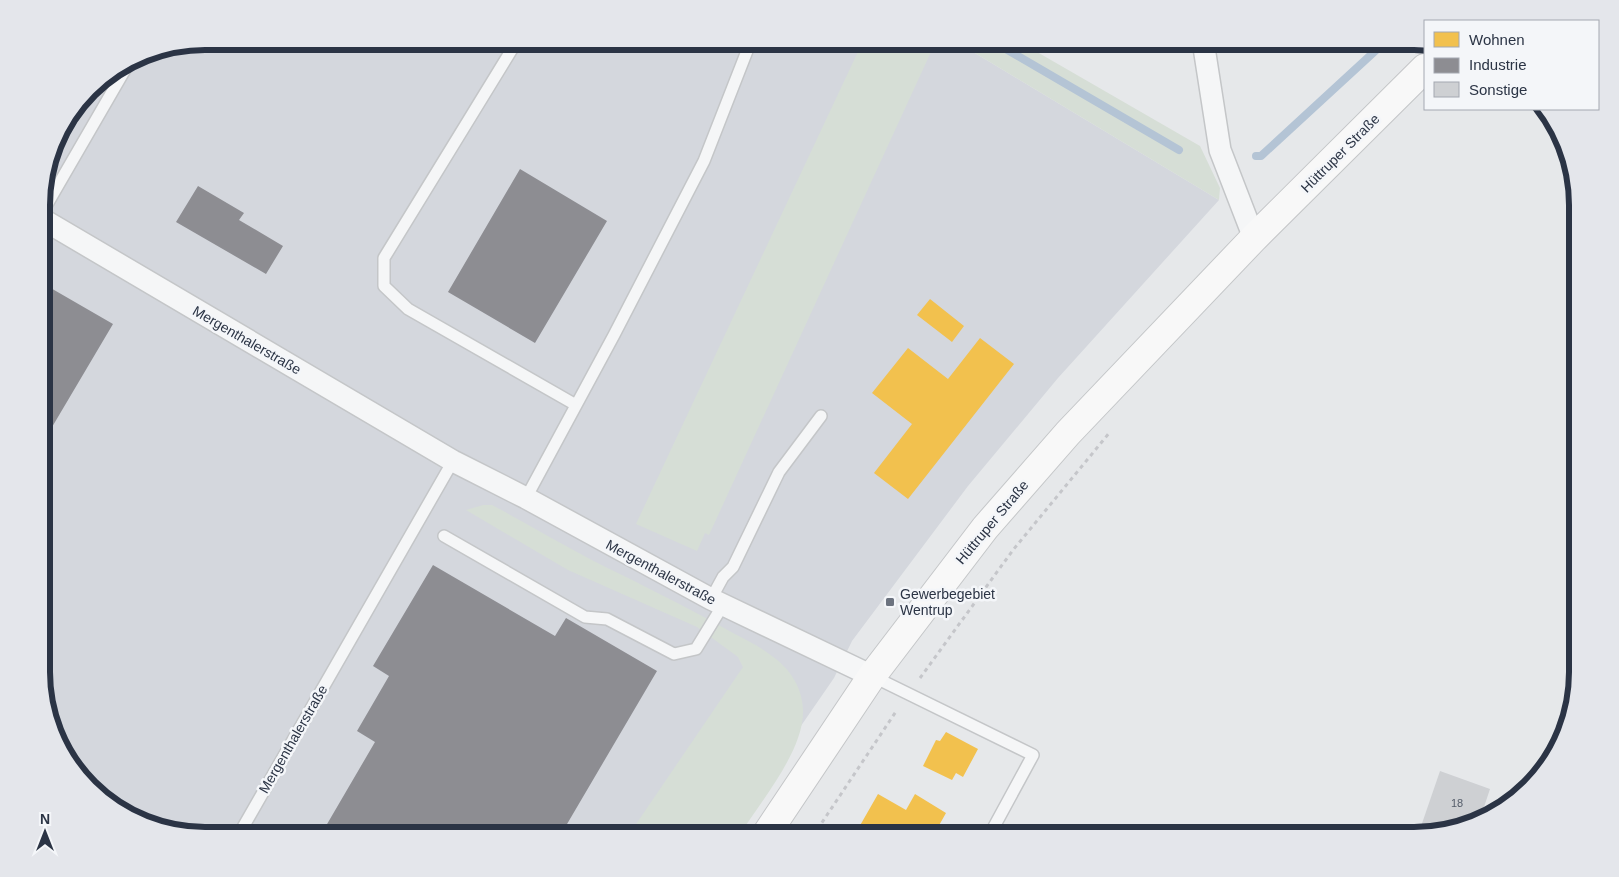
<svg xmlns="http://www.w3.org/2000/svg" width="1619" height="877" font-family="Arial,sans-serif">
<style>
.built{fill:#d4d7dd}
.green{fill:#d6ded6}
.homes{fill:#f2c14e}
.industry{fill:#8d8d92}
.lines{fill:none;stroke-linecap:round;stroke-linejoin:round}
.stream{stroke:#b4c4d5;stroke-width:8}
.building{fill:#ced0d3}
.service-casing{stroke:#c4c6c8;stroke-width:14}
.minor-casing{stroke:#c4c6c8;stroke-width:24}
.secondary-casing{stroke:#c4c6c8;stroke-width:30}
.path{stroke:#c5c6ca;stroke-width:3;stroke-dasharray:4 4;stroke-linecap:butt}
.service{stroke:#f5f6f7;stroke-width:11}
.minor{stroke:#f5f6f7;stroke-width:21}
.secondary{stroke:#f8f8f8;stroke-width:28}
.poi-dot{fill:#6c737f;stroke:#f4f6f9;stroke-width:2}
.labels{text-anchor:middle;dominant-baseline:central;stroke-width:5;stroke-linejoin:round;paint-order:stroke}
.number-label{font-size:11px;fill:#545c69}
.street-label{font-size:14px;fill:#2b3445;stroke:#f4f6f9}
.poi-label{font-size:14px;fill:#2b3445;stroke:#f4f6f9;text-anchor:start}
.rim{fill:none;stroke:#2b3445;stroke-width:6}
</style>
<rect width="100%" height="100%" fill="#e6e8ea"/>
<path class="built" d="M205,41H955L1219,200L1058,378L968,486L852,641L834,678L725,836H205L133,819L69,763L43,693L42,194L58,133L97,82L143,54Z"/>
<path class="green" d="M863,41H936L709,535L705,533L697,551L636,524Z
M955,41H1018L1200,146L1220,188L1219,200Z
M483,505H492C535,528 578,554 622,575C660,594 696,612 733,633C746,640 761,647 772,656C790,669 802,687 803,709C805,750 760,802 739,836H628L743,667L738,657L697,627L568,570L466,510Z"/>
<path class="homes" d="M930,299L964,326L952,342L917,315Z
M980,338L1014,364L908,499L874,473L912,424L872,393L908,348L948,379Z
M946,732L978,749L963,777L956,773L952,780L923,766L936,740L940,741Z
M878,794L906,810L915,794L946,813L933,836H906L896,830L892,836H854Z"/>
<path class="industry" d="M520,169L607,221L535,343L448,292Z
M198,186L244,213L239,220L283,246L266,274L176,222Z
M42,283L113,324L42,444Z
M433,565L555,636L566,618L657,671L560,836H330L323,831L375,742L357,731L389,676L373,666Z"/>
<g class="lines">
<path class="stream" d="M992,41L1179,150
M1256,156H1261L1386,41"/>
</g>
<path class="building" d="M1440,771L1490,789L1481,816L1424,835H1418Z"/>
<g class="lines">
<g class="service-casing">
<path id="service" d="M517,41L384,258V286L408,309L576,405
M42,213L130,61
M526,498L614,335L704,161L747,51L746,41
M444,536L585,617L607,619L674,654L696,649L723,605
M711,599L723,577L733,567L779,472L821,416
M872,676L1033,755L989,836
M238,836L453,461"/>
</g>
<g class="minor-casing">
<path id="minor" d="M1203,41L1220,150L1254,238
M42,219L453,461L526,498L711,599L872,676"/>
</g>
<g class="secondary-casing">
<path id="secondary" d="M765,836L872,676L985,528L1068,433L1254,238L1425,68"/>
</g>
<path class="path" d="M920,678L1013,550L1110,432
M813,836L897,710"/>
<use href="#service" class="service"/>
<use href="#minor" class="minor"/>
<use href="#secondary" class="secondary"/>
</g>
<rect class="poi-dot" x="885" y="597" width="10" height="10" rx="2.5"/>
<g class="labels">
<g class="number-label">
<text x="1457" y="803">18</text>
</g>
<g class="street-label">
<text transform="translate(1340 153) rotate(-45)">Hüttruper Straße</text>
<text transform="translate(247 340) rotate(30)">Mergenthalerstraße</text>
<text transform="translate(992 522) rotate(-50)">Hüttruper Straße</text>
<text transform="translate(661 572) rotate(28)">Mergenthalerstraße</text>
<text transform="translate(293 739) rotate(-60)">Mergenthalerstraße</text>
</g>
<g class="poi-label">
<text x="900" y="594">Gewerbegebiet<tspan x="900" dy="16">Wentrup</tspan></text>
</g>
</g>
<path d="M0 0H1619V877H0ZM205 50H1414A155 155 0 0 1 1569 205V672A155 155 0 0 1 1414 827H205A155 155 0 0 1 50 672V205A155 155 0 0 1 205 50Z" fill="#e4e6eb" fill-rule="evenodd"/>
<path class="rim" d="M205 50H1414A155 155 0 0 1 1569 205V672A155 155 0 0 1 1414 827H205A155 155 0 0 1 50 672V205A155 155 0 0 1 205 50Z"/>
<rect x="1424" y="20" width="175" height="90" fill="#f4f6f9" stroke="#a4a8b1"/>
<rect x="1434" y="32" width="25" height="15" fill="#f2c14e" stroke="#a4a8b1"/>
<text x="1469" y="45" font-size="15" fill="#2b3445">Wohnen</text>
<rect x="1434" y="58" width="25" height="15" fill="#8d8d92" stroke="#a4a8b1"/>
<text x="1469" y="70" font-size="15" fill="#2b3445">Industrie</text>
<rect x="1434" y="82" width="25" height="15" fill="#ced0d3" stroke="#a4a8b1"/>
<text x="1469" y="95" font-size="15" fill="#2b3445">Sonstige</text>
<g transform="translate(45 832)" stroke="#f4f6f9" stroke-width="4" paint-order="stroke">
<path d="M0-4L9 19L0 12L-9 19Z" fill="#2b3445"/>
<text y="-8" font-size="14" font-weight="bold" text-anchor="middle" fill="#2b3445">N</text>
</g>
</svg>
